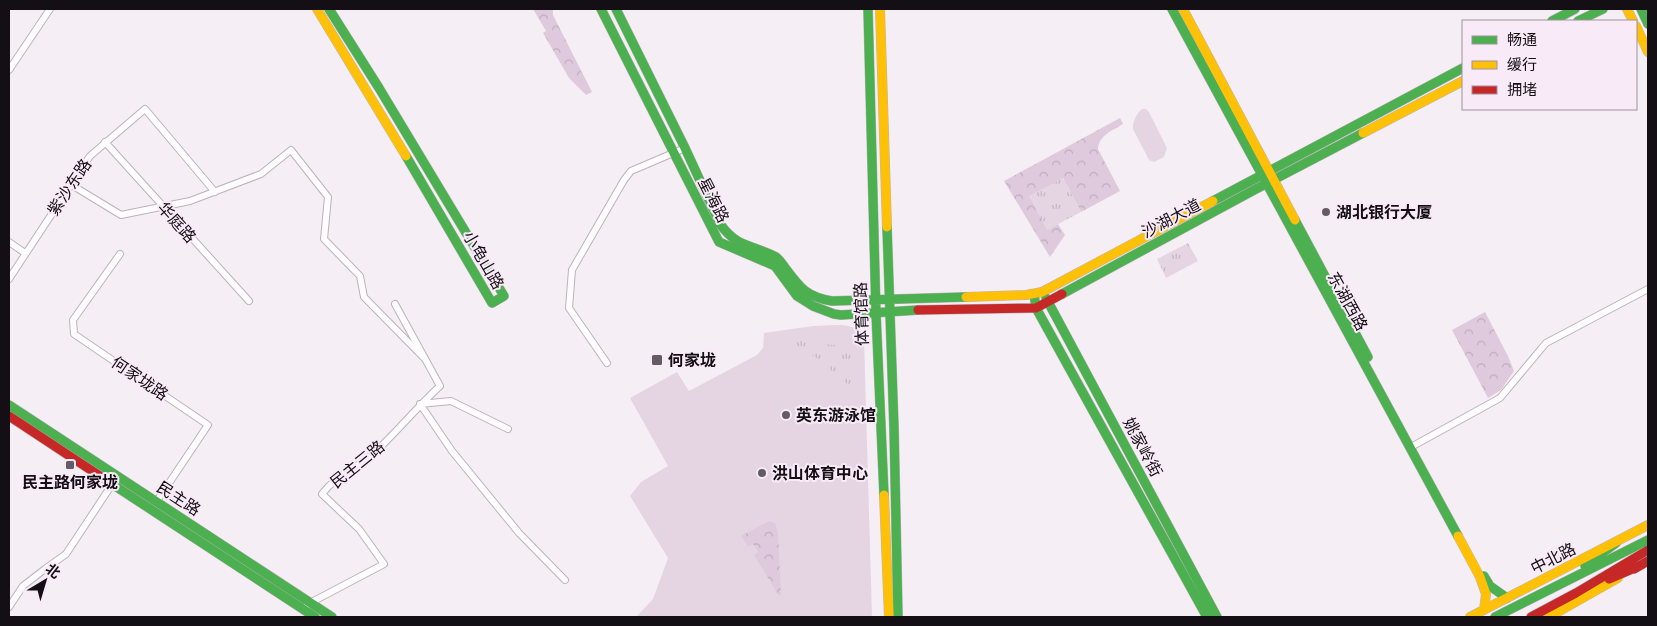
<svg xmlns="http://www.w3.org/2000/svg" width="1657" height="626" font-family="Inter,'Noto Sans SC',sans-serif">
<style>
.grass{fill:#e5d5e3}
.forest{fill:url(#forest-crowns)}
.park{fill:url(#park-tufts)}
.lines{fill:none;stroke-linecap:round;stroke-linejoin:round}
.street-casing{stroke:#bab4b9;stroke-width:8}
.fast-casing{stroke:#bab4b9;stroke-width:10}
.slow-casing{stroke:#bab4b9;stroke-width:10}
.jam-casing{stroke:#bab4b9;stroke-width:10}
.street{stroke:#fefcfe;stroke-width:6}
.fast{stroke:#4caf50;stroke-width:9}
.slow{stroke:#ffc107;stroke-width:9}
.jam{stroke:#c62828;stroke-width:9}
.poi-dot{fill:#635d63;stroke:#f9eaf8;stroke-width:2}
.labels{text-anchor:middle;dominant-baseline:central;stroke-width:4;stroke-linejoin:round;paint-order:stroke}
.street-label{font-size:16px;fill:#140f14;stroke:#f9eaf8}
.poi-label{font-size:16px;font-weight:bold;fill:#140f14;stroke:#f9eaf8;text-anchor:start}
</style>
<defs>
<pattern id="forest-crowns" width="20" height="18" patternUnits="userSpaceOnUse" patternTransform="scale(1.25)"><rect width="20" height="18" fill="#decadc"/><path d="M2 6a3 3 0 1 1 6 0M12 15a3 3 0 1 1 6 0" fill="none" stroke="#beacbc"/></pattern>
<pattern id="park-tufts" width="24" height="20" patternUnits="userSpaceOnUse" patternTransform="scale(1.25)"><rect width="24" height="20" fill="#e5d5e3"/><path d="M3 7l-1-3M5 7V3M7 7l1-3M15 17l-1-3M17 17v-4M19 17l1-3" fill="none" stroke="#c4b6c2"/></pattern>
</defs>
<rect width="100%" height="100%" fill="#f6eef5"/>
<path class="grass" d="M1142,109H1146L1149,112L1167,148L1164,157L1154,162L1149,160L1133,129C1132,122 1137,113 1142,109Z
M837,325C849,325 858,327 864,338L872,617H636L653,599L668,558L630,496L641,482L668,466L630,398L677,372L689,391L757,355L763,348L764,333L813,326Z"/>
<path class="forest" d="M533,9H553V15L592,92L586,95L569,78L543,33L546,31Z
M1120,118L1123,124C1112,131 1099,135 1098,149L1120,191L1081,212L1063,178L1047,230L1058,224L1065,235L1050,257L1004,181Z
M1485,312L1508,356L1514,371L1501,390L1488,398L1452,330Z
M769,521L775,523L778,532L781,595L779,596L754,555L758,552L753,544L748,547L741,536Z"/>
<path class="park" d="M1063,178L1081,212L1047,230L1029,196Z
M1188,243L1198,261L1166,278L1157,259Z
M791,335L805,343L851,346C854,350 859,373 857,379C856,384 851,384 847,384L818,359L805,351L785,344L784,342Z"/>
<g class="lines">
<g class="street-casing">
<path id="street" d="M9,70L50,9
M105,142L249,301
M70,184L121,215L190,201L261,174L291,150L328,197L324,239L360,276L364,297L425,359
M9,242L25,253
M120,254L73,320L74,334L208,425L157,501
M9,279L90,156L145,109L215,192
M607,363L569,308L572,270L624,180L631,171L685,148
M508,429L451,401L420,404L452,451L519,533L565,580
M1411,447L1500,398L1546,343L1648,289
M9,607L23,586L45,569L66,554L113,483
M303,609L310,603L384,564L359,529L322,494C337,474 357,469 374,453C397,432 416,408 440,386L395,304"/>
</g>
<g class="fast-casing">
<path id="fast" d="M329,9L379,88L504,296L492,303L406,156
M601,9L719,242L775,266L797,296L813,306L834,314L841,315L918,310
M616,9L685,148L720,224C738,249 752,244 776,257C780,260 783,265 786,269C800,288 807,297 832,301L966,297
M868,9L876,313L884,495
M1172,9L1458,536
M1641,9L1648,24
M1552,21L1575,9
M1578,21L1603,9
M1213,201L1463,68
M1295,220L1368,357
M887,227L894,428L898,617
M1034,294L1036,308L1207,617
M1062,294L1254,190L1363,133
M1046,298L1217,617
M9,405L332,617
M106,480L315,617
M1585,566L1616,543
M1484,576L1490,586L1507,598
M1495,617L1648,540"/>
</g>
<g class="slow-casing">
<path id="slow" d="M317,9L406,156
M880,9L887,227
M1183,9L1295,220
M1627,9L1633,21
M1636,26L1648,52
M1363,133L1463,81
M966,297L1026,295L1042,292L1213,201
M884,495L889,617
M1458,536L1480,577L1486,594L1484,610
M1470,617L1648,525
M1549,617L1618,578"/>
</g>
<g class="jam-casing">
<path id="jam" d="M918,310L1036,308L1062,294
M9,416L106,480
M1634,569L1648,561
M1609,579L1639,566
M1531,617L1576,593L1648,550"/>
</g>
<use href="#street" class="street"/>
<use href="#fast" class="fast"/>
<use href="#slow" class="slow"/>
<use href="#jam" class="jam"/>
</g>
<g class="poi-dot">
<circle cx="1326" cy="212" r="5"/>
<rect x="651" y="354" width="12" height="12" rx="2.5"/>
<circle cx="786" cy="415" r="5"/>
<rect x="65" y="460" width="10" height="10" rx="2.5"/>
<circle cx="762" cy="473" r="5"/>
</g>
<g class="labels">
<g class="street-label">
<text transform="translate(69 187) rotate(-56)">紫沙东路</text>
<text transform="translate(714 200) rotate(63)">星海路</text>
<text transform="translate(1171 218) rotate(-28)">沙湖大道</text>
<text transform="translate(177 222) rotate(48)">华庭路</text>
<text transform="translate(484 260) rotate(60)">小龟山路</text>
<text transform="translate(1348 301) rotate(61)">东湖西路</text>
<text transform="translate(861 314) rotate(-92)">体育馆路</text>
<text transform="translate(140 378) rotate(34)">何家垅路</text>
<text transform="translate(1143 447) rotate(62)">姚家岭街</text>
<text transform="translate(357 464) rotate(-39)">民主三路</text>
<text transform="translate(179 498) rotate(33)">民主路</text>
<text transform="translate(1553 558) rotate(-27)">中北路</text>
</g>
<g class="poi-label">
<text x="1336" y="212">湖北银行大厦</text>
<text x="668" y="360">何家垅</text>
<text x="796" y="415">英东游泳馆</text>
<text x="772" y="473">洪山体育中心</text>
<text x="70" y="482" text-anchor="middle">民主路何家垅</text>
</g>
</g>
<rect width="1657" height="626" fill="none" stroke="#140f14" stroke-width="20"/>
<rect x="1462" y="20" width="175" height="90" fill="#f9eaf8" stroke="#9d929d"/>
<rect x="1472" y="36" width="25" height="8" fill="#4caf50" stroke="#9d929d"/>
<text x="1507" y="45" font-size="15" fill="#140f14">畅通</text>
<rect x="1472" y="61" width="25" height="8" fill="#ffc107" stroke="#9d929d"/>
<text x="1507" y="70" font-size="15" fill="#140f14">缓行</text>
<rect x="1472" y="86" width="25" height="8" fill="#c62828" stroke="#9d929d"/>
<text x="1507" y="95" font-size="15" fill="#140f14">拥堵</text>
<g transform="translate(45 581) rotate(38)" stroke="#f9eaf8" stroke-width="4" paint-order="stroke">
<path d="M0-4L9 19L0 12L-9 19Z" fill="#140f14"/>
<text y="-8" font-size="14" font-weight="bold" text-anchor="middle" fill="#140f14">北</text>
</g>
</svg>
